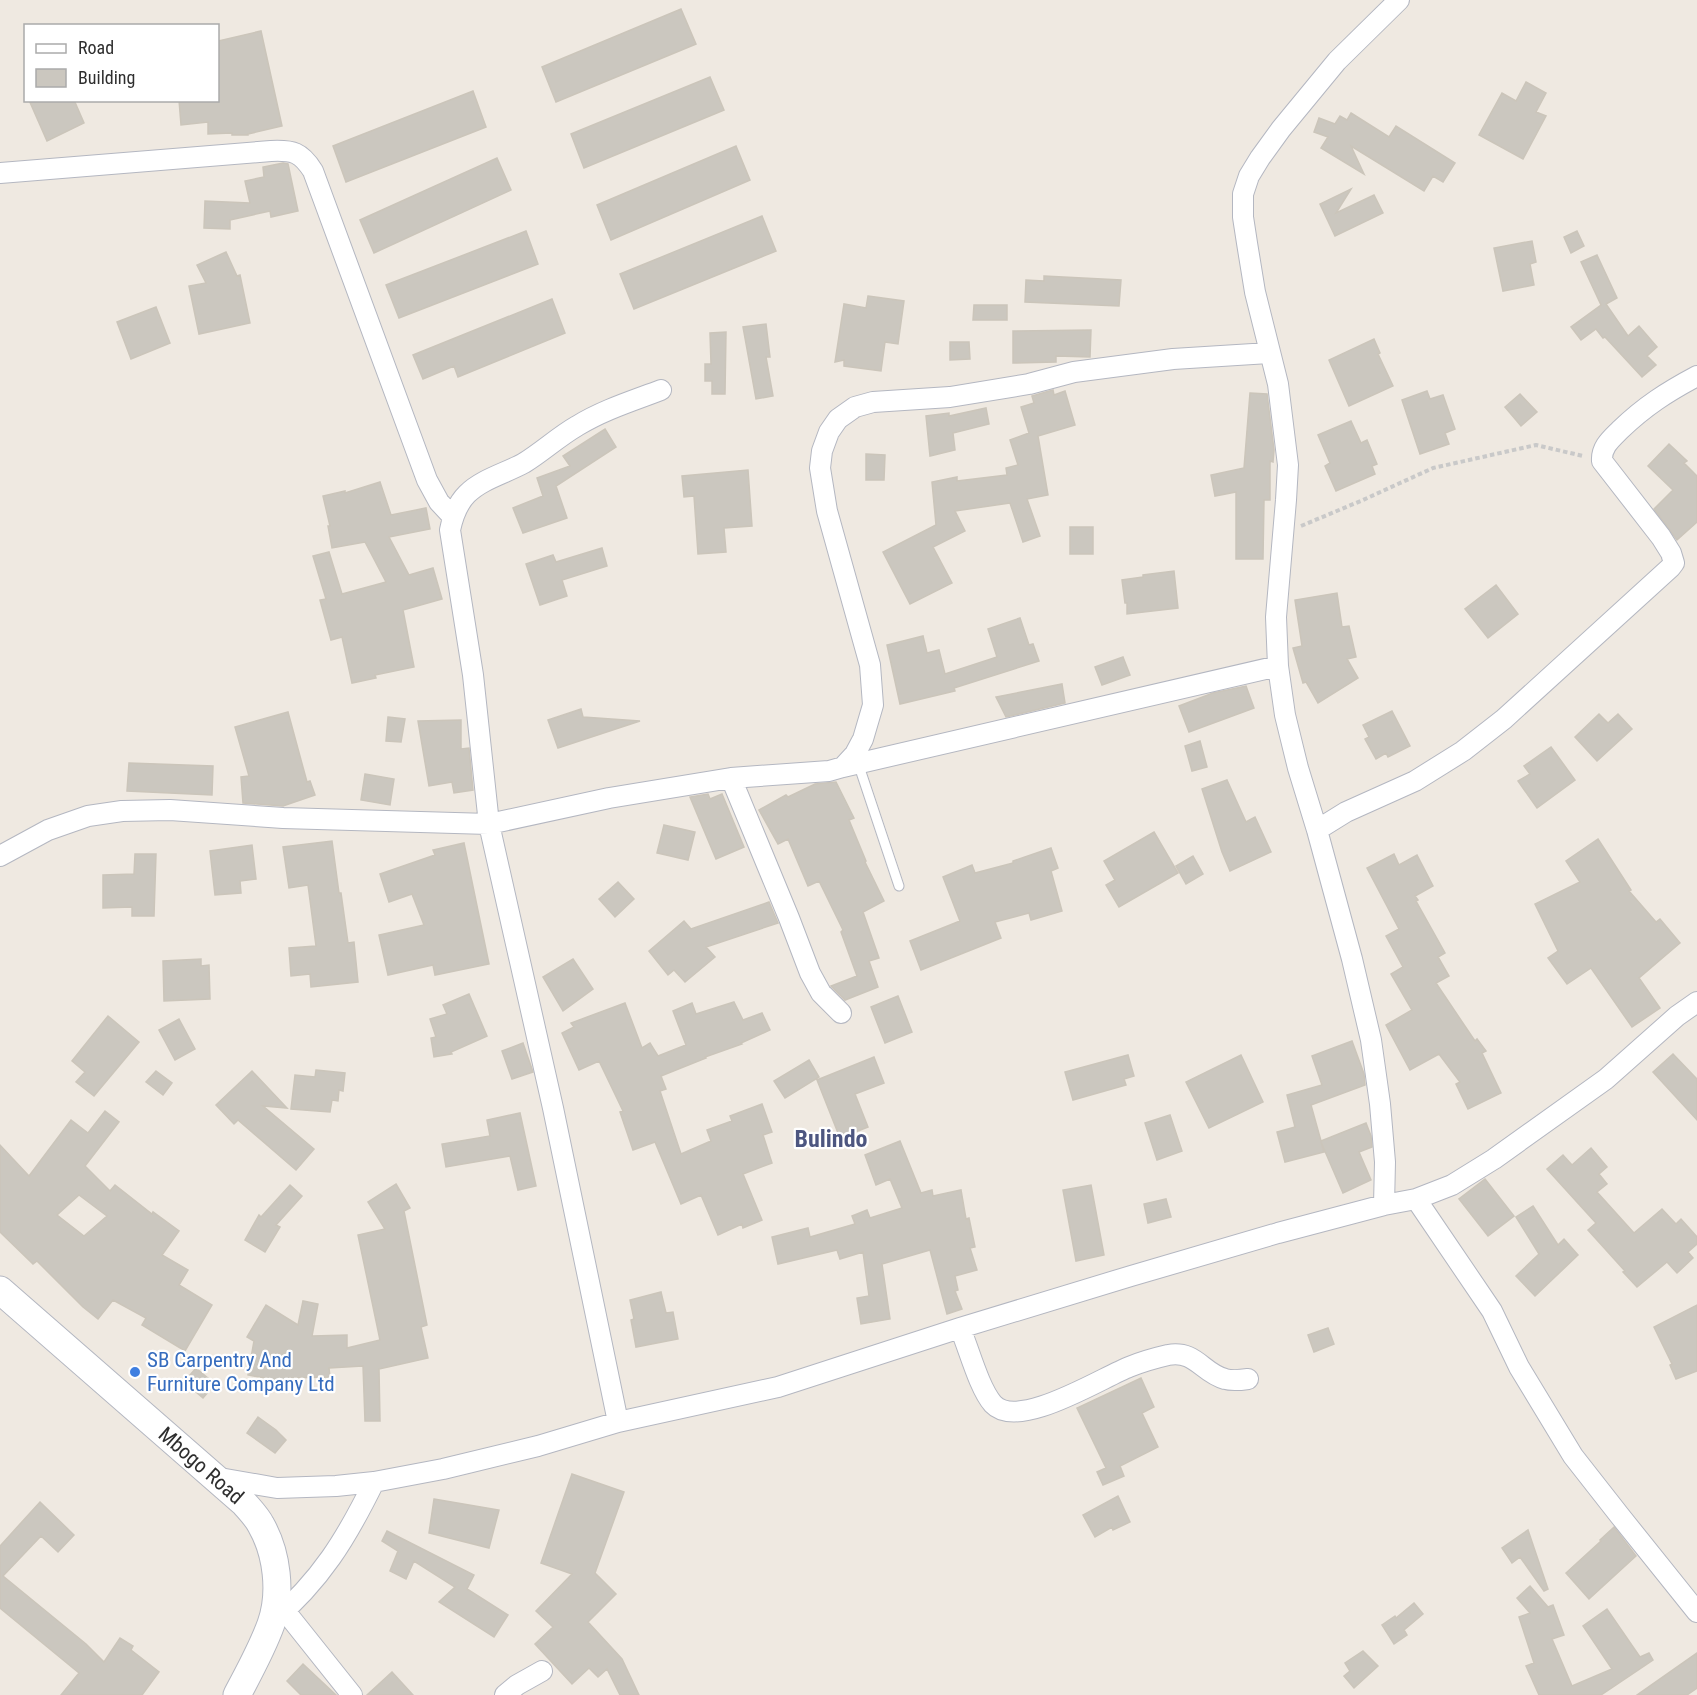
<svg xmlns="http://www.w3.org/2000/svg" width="1697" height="1695" font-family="'Roboto Condensed',sans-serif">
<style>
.building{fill:#cbc7bf;stroke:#cbc5ba;stroke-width:1.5;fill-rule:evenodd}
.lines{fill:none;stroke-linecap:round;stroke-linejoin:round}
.lane-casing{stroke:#b4b7c1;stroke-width:11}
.street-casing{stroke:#b4b7c1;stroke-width:22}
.secondary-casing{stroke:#b4b7c1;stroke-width:29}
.path{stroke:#c9c9c9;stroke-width:4;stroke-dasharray:4.5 3;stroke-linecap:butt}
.lane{stroke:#fff;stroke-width:9}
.street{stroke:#fff;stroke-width:20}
.secondary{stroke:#fff;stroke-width:27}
.shop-dot{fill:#3f7fe0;stroke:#fff;stroke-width:2}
.labels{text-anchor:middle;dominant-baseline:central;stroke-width:4.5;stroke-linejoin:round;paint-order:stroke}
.shop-label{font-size:21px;fill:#366cbe;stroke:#fff;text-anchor:start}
.street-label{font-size:21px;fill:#2e2e2e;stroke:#fff}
.quarter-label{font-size:24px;font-weight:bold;fill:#4d5680;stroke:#fff}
</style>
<rect width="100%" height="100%" fill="#efe9e1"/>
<path class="building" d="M681,9L696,44L556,102L542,67Z
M261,31L282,126L248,134V135H232V133L208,134V122L181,125L179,100H218V41Z
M710,77L724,110L584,168L571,134Z
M1526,82L1546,93L1536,112L1546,116L1523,159L1479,135L1502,93L1516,101Z
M473,91L486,127L346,182L333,146Z
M29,100H74L84,123L47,141Z
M1351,113L1389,137L1396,126L1455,163L1443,182L1433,176L1424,191L1351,146L1364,174L1321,148L1328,137L1314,132L1319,118L1335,124L1340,116L1347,120Z
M736,146L750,180L611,240L597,205Z
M497,158L511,190L374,253L360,220Z
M283,163L288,164L298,211L271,217L270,211L230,220V229L204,228L205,201L250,203L245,181L264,177L263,167Z
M1351,189L1336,213L1374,195L1383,213L1335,236L1320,204Z
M762,216L776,251L634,309L620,274Z
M526,231L538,264L399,318L386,285Z
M1577,231L1584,246L1571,253L1564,237Z
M1532,241L1536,262L1530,264L1534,285L1503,291L1494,248Z
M226,252L237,276L240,275L250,323L199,334L189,286L206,283L197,265Z
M1597,255L1617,298L1606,304L1628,336L1639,326L1657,347L1647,356L1656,365L1642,377L1605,337L1603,338L1596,329L1581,340L1571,327L1601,305L1581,262Z
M1044,276L1121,280L1119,306L1025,302L1026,280L1044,281Z
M868,296L904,301L898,344L885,342L881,371L844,366V360L835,362L844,304L866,308Z
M552,299L565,333L458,377L454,366L423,379L413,355Z
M974,305H1007V320H973Z
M156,307L170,343L131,359L117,322Z
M766,324L770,357H766L773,396L756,399L743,327Z
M1091,330L1090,357L1056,356V362L1013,363V331Z
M726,332L725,394H712V381H705V364H711L710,333Z
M1374,339L1380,353L1378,354L1393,386L1349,406L1329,360Z
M950,342H969L970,359L950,360Z
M1053,390L1054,395L1065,391L1075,425L1038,436L1048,495L1027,499L1040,536L1023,542L1010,503L955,511L965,531L933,547L952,583L910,604L883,552L936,525L932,482L957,477V481L1007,475L1006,468L1018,465L1010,440L1029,433L1021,407L1034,403L1032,396Z
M1427,391L1430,399L1443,395L1455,429L1445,433L1449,444L1420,454L1402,400Z
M1250,393L1267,394L1274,450L1273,462L1270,461V500H1264L1263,559H1236V492L1215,496L1211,475L1244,468Z
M1520,394L1537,412L1521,426L1505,407Z
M986,408L989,424L953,433L955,450L930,456L926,416L949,413V416Z
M1351,421L1361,443L1367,440L1377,464L1372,466L1375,474L1336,491L1325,466L1330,463L1318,435Z
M605,429L616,447L556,486L567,518L523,533L513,508L543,496L537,478L570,466L563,456Z
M1669,444L1687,461L1684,463L1697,476V522L1677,540L1654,509L1673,490L1648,466Z
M866,454L885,455L884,480H866Z
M748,470L752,526L724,528L726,552L698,554L694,496L684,497L682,476Z
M380,482L391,515L426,508L430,529L389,537L409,575L433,568L442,599L403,610L414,667L375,675L376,678L352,683L342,637L331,640L320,600L326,599L313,556L329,552L342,594L386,582L365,542L332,548L328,526H330L323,496L345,491V493Z
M1070,527H1093V554H1070Z
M602,548L607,566L562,580L567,596L540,605L526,564L553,555L556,562Z
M1174,571L1178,608L1127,614V603H1125L1122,580L1143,577V575Z
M1496,585L1518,614L1488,638L1465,609Z
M1337,593L1342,627L1349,626L1356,657L1347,659L1358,678L1318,703L1306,682L1303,683L1293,648L1302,646L1295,600Z
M1020,618L1029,645L1033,644L1039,661L954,688L955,691L900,704L887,645L923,636L927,653L939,650L945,674L997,657L988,629Z
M1123,657L1130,675L1102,685L1095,667Z
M1062,684L1065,703L1006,717L996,697Z
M1246,686L1254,708L1189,732L1179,706L1213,693Z
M581,709L583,717L640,721L558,748L548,720Z
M1392,711L1410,746L1388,757L1386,753L1376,759L1365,739L1369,737L1363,725Z
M288,712L307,782L310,781L315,795L283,806L243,803L241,777L249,776L235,727Z
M1599,714L1608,723L1618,714L1632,729L1597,761L1575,737Z
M388,717L405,719L401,742L386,741Z
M461,720V749L469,748L473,790L454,793L452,782L429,786L418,721Z
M1200,741L1207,767L1192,771L1185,746Z
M1551,747L1575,780L1537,808L1518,781L1530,774L1524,766Z
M129,763L213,766L212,795L127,791Z
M365,774L394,779L390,805L361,800Z
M1227,780L1246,822L1255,817L1271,852L1230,871L1222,852L1202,789Z
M836,782L854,818L849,820L866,861L865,862L884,901L863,912L879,958L869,961L878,987L845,1000L831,986L857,976L841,932L843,930L819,881L808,886L788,839L778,844L759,810L786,795L788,797L815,784Z
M708,794L710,799L722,794L744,847L716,859L690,797Z
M664,825L695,832L688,860L657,853Z
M1154,832L1178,873L1119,907L1106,885L1115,880L1104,861Z
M1598,839L1631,890L1629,891L1656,922L1660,919L1680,943L1639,978L1660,1008L1632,1027L1591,968L1567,984L1548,958L1558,951L1535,904L1580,882L1566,861Z
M332,841L339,893H341L348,943L354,942L358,982L311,987L310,974L291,976L289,948L316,946L308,885L289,888L283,847Z
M464,843L489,964L435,975L433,965L388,975L379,935L424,925L412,894L389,902L380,874L435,855L433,850Z
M252,845L256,879L240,881L241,893L215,895L210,851Z
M1051,848L1058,868L1051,871L1062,911L1031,920L1029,913L995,922L1001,938L921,970L910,941L960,921L943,877L972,865L975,873L1013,863V861Z
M135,854H156L154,916H132V907L103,908V875L134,874Z
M1394,854L1399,865L1417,855L1433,886L1415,896L1418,900L1416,901L1445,953L1438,957L1449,976L1436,983L1475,1041L1477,1039L1486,1051L1482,1053L1501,1093L1468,1109L1456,1084L1460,1082L1439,1054L1410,1070L1386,1025L1412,1010L1391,974L1403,967L1386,936L1399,929L1367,868Z
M1193,856L1203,874L1186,884L1176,866Z
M618,882L634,899L615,917L599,899Z
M769,902L778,923L706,947L715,957L685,982L674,970L668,975L649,951L684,921L691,929Z
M201,959V966L209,965L210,999L164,1001L163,961Z
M573,959L593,989L563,1011L543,977Z
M469,994L487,1036L451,1052L452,1054L434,1057L431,1038L436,1037L430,1019L447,1014L443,1005Z
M898,996L912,1032L885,1043L871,1007Z
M734,1002L743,1020L762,1013L770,1030L741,1043L742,1044L705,1057L706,1058L661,1076L666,1089L660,1091L681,1154L711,1141L707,1130L732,1121L730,1116L762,1104L772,1132L763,1135L772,1163L743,1174L762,1220L743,1228L742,1224L718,1235L701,1195L681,1204L655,1142L633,1150L620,1112L623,1111L599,1061L579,1070L562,1033L574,1027L571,1023L625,1003L642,1048L650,1043L658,1056L686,1045L673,1011L692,1003L696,1014Z
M108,1016L139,1042L94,1096L76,1082L85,1072L72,1061Z
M179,1019L195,1049L175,1060L159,1030Z
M1352,1041L1364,1074L1365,1085L1311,1105L1321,1141L1366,1123L1371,1136L1372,1147L1359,1152L1371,1180L1343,1193L1321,1142L1324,1152L1285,1162L1277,1132L1295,1127L1287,1095L1322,1085L1312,1056Z
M523,1043L533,1072L512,1079L502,1051Z
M1673,1054L1697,1079V1120L1653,1072Z
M1128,1055L1134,1076L1124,1079L1126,1085L1073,1100L1065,1072Z
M1241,1055L1263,1102L1209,1128L1186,1082Z
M874,1057L884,1083L855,1094L868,1127L840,1138L817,1080Z
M809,1060L819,1077L785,1098L774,1081Z
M316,1070L345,1073L343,1091L339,1090L338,1101L332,1100L330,1112L291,1109L295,1075L315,1077Z
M156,1071L172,1083L163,1095L146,1082Z
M252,1071L287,1108L263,1106L314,1149L296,1170L238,1120L234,1124L216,1105Z
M105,1111L119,1122L85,1166L110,1191L115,1185L152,1214L153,1212L179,1231L162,1255L188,1270L179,1285L212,1305L185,1351L142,1325L146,1318L113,1300L98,1319L83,1307L37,1261L33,1264L0,1232V1145L29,1176L71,1120L88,1133ZM79,1195L107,1216L84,1236L57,1215Z
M520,1113L536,1186L518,1190L510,1156L446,1167L442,1144L490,1136L487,1120Z
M1170,1115L1182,1151L1157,1160L1145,1123Z
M900,1141L921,1193L932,1190L933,1196L961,1190L966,1219L969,1218L975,1247L970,1248L977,1270L955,1276L958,1290L955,1291L962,1309L947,1314L930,1250L882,1264L890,1319L861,1324L857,1298L869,1296L863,1252L840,1259L837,1250L778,1264L772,1237L808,1228L810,1237L855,1224L852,1216L867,1210L870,1218L902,1208L890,1179L876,1185L865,1155Z
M1591,1148L1607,1167L1599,1174L1607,1184L1597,1192L1634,1233L1662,1209L1676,1224L1681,1219L1697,1237V1244L1688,1252L1693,1258L1677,1273L1667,1262L1637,1287L1623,1272L1625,1271L1588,1230L1596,1223L1547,1169L1563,1155L1572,1165Z
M1485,1179L1514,1216L1488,1236L1459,1199Z
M396,1184L410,1208L404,1211L427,1325L421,1327L428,1358L379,1369L380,1421H365L363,1366L329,1368L330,1377L289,1378L288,1382L248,1375L254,1341L247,1337L266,1305L298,1325L303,1301L318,1304L312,1336L347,1335V1348L380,1340L358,1235L385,1229L368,1202Z
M290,1185L302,1196L276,1225L280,1227L265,1252L245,1240L259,1215L261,1217Z
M1091,1185L1104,1255L1076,1261L1063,1190Z
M1166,1199L1171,1217L1148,1223L1144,1204Z
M1533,1206L1558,1245L1564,1239L1578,1255L1535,1296L1516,1276L1539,1254L1516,1217Z
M661,1292L666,1313L673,1312L678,1339L636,1347L631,1320L634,1319L630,1300Z
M1697,1305V1371L1676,1379L1670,1365L1672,1364L1654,1327Z
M1328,1328L1334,1344L1314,1352L1308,1335Z
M196,1368L215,1384L203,1398L184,1382Z
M1141,1378L1154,1407L1142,1413L1158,1447L1120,1466L1124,1476L1103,1485L1097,1472L1106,1468L1077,1408Z
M258,1417L276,1430L286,1440L275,1453L247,1433Z
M572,1474L624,1492L595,1573L616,1594L588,1622L622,1659L639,1695H620L607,1669L598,1677L589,1668L572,1684L535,1644L553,1627L536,1611L572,1574L541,1563Z
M1118,1496L1130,1522L1113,1530L1112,1527L1095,1537L1083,1515Z
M434,1499L499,1510L489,1548L429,1533Z
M40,1502L74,1535L58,1552L41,1536L3,1576L86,1644L104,1662L120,1638L133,1646L131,1650L159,1672L142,1695H61L79,1673L0,1608V1546Z
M1614,1527L1636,1556L1589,1599L1566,1573L1601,1541L1600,1540Z
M1528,1530L1548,1589L1544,1591L1520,1557L1512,1563L1502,1548Z
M387,1531L474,1575L467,1589L508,1615L494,1637L439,1602L455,1587L414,1561L406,1579L390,1571L398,1551L382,1541Z
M1530,1586L1548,1607L1553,1605L1564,1635L1552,1639L1572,1686L1612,1669L1583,1626L1607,1609L1640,1657L1649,1653L1653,1660L1601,1695H1539L1526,1666L1534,1663L1519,1617L1530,1613L1517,1598Z
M1414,1603L1423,1614L1404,1630L1407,1635L1394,1644L1382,1625L1395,1616L1396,1618Z
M1363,1651L1378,1666L1354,1688L1344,1676L1350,1671L1345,1663Z
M1697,1653V1688L1687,1695H1637Z
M303,1664L336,1695H301L287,1681Z
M392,1672L413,1695H367Z"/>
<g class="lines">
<g class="lane-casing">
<path id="lane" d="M858,763L899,886"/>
</g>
<g class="street-casing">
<path id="street" d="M0,173L271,151C293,150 301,152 313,171L427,480L439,502L453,517
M843,767L1278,666
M731,778L789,918L810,973L821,993L841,1013
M1317,830L1346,812L1415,781L1463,751L1504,719L1671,567L1674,563L1671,553L1661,537L1602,461C1601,447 1611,439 1620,430C1645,406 1667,392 1697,376
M0,856L48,830L88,816L122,811L170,810L283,818L489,824L609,798L731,778L829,771L843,767L855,754L863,739L873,705L870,665L827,511L820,468L822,451L829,432L838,419L855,407L873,402L950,397L1029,384L1074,372L1173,359L1269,353
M1416,1199L1492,1311L1519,1367L1573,1456L1620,1516L1697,1612
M1384,1205L1385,1162L1380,1104L1371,1040L1352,959L1317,830L1298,768L1285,715L1278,666L1276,617L1286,500L1288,465L1278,384L1255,292L1247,243L1243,217V194L1249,176L1260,158L1281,129L1337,61L1399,0
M960,1328C969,1349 979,1388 993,1404C1018,1431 1101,1378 1129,1367C1141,1362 1155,1358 1168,1355C1196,1350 1202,1373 1225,1379C1232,1381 1241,1380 1248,1379
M618,1422L553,1108L489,824L473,675L450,530C453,516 457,504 467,494C482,479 506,473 524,463C542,452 558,437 577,426C603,410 632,401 661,390
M214,1477L277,1488L336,1486L374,1482L443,1469L538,1446L618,1422L778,1387L960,1328L1131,1276L1278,1233L1384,1205L1416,1199L1452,1185L1494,1159L1606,1079L1677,1016L1697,1002
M285,1611L352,1695
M272,1622C321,1580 346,1539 374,1482
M505,1695L517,1685L542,1671"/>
</g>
<g class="secondary-casing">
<g id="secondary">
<path id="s1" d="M0,1290L244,1503C250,1510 257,1517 261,1525C277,1553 282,1593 271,1624C262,1649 249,1672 237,1695"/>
</g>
</g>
<path class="path" d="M1301,526L1363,500L1433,468L1536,445L1583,456"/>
<use href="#lane" class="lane"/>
<use href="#street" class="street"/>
<use href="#secondary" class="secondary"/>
</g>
<circle class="shop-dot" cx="135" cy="1372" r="6"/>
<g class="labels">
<g class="shop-label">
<text x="147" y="1360">SB Carpentry And<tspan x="147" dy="24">Furniture Company Ltd</tspan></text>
</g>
<g class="street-label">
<text stroke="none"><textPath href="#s1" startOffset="267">Mbogo Road</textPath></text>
</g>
<g class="quarter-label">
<text x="831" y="1139">Bulindo</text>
</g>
</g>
<rect x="24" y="24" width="195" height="78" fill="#ffffff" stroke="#ababab" stroke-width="1.5"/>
<rect x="36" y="44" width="30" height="9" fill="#ffffff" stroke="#ababab" stroke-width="1.5"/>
<text x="78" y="54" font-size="18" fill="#2e2e2e">Road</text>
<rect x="36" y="69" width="30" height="18" fill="#cbc7bf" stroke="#ababab" stroke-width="1.5"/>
<text x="78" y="84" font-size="18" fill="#2e2e2e">Building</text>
</svg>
